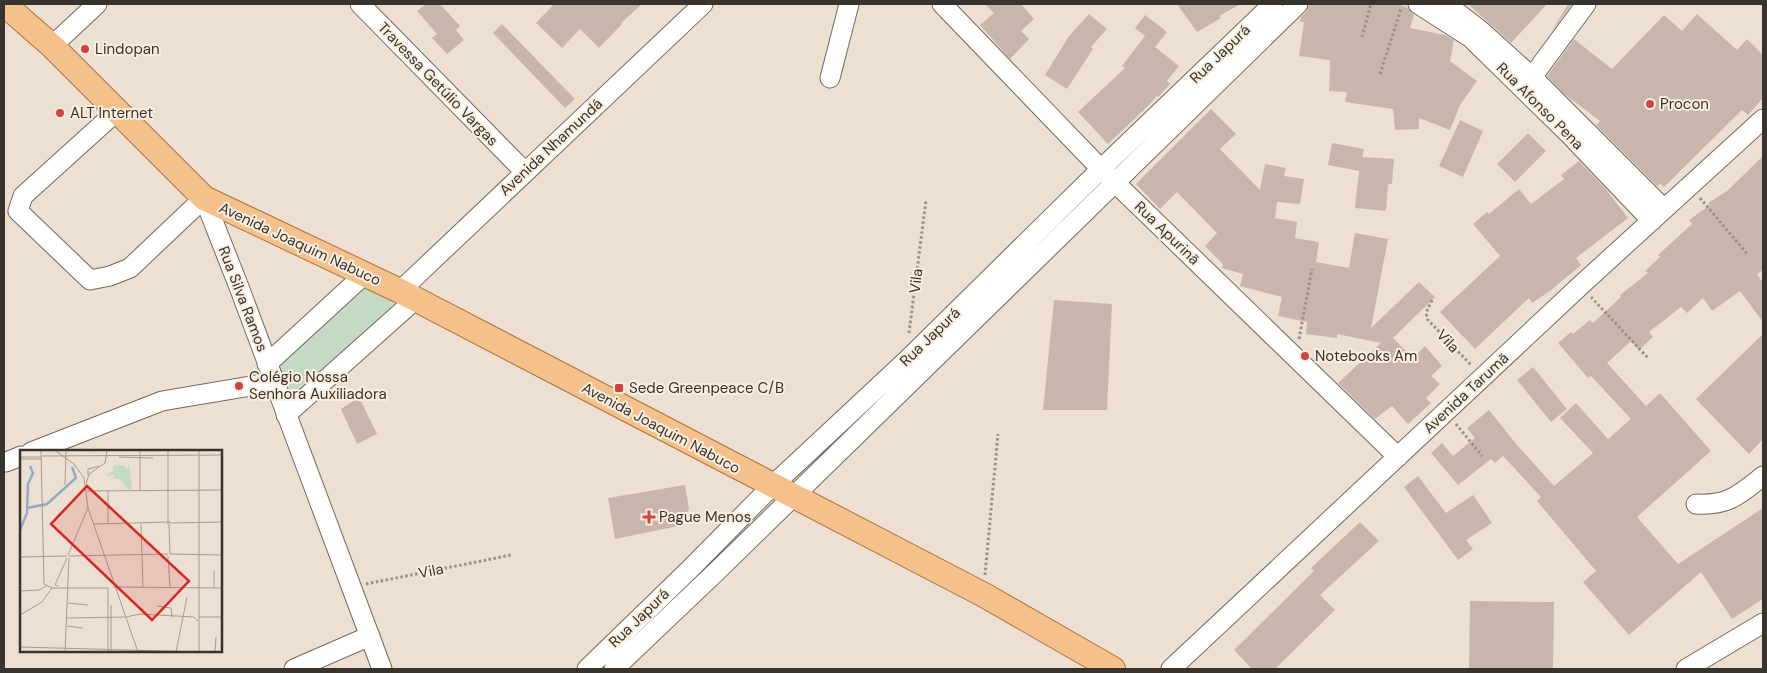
<svg xmlns="http://www.w3.org/2000/svg" width="1767" height="673" font-family="'DM Sans',sans-serif">
<style>
.green{fill:#c4dac3}
.building{fill:#c8b6ac}
.lines{fill:none;stroke-linecap:round;stroke-linejoin:round}
.minor-casing{stroke:#73685b;stroke-width:21}
.major-casing{stroke:#ae7339;stroke-width:26}
.path{stroke:#999086;stroke-width:3;stroke-dasharray:2.5 2.5;stroke-linecap:butt}
.minor{stroke:#fff;stroke-width:19}
.major{stroke:#f4c08c;stroke-width:24}
.poi-dot{fill:#d24340;stroke:#fbeedf;stroke-width:2}
.labels{text-anchor:middle;dominant-baseline:central;stroke-width:4;stroke-linejoin:round;paint-order:stroke}
.poi-label{font-size:15px;fill:#38332d;stroke:#fbeedf;text-anchor:start}
.street-label{font-size:15px;fill:#38332d;stroke:#fbeedf}
.inset-river{fill:none;stroke:#94aaca;stroke-width:2.5}
.inset-road{fill:none;stroke:#a59b90;stroke-width:1}
.view{fill:#d62828;fill-opacity:0.15;stroke:#d62828;stroke-width:2.5}
.inset-edge{fill:none;stroke:#38332d;stroke-width:2.5}
</style>
<rect width="100%" height="100%" fill="#ede0d2"/>
<path class="green" d="M365,280L406,300L294,408L278,364Z"/>
<path class="building" d="M426,4H440L460,26L456,30L464,40L447,54L432,38L437,34L417,11Z
M554,4H642L621,23L622,24L599,48L580,29L562,48L536,23Z
M985,4H1021L1034,19L1021,31L1029,39L1010,59L980,25L994,13Z
M1177,4H1241L1219,16L1221,18L1197,32Z
M1309,4H1397L1407,7L1414,15L1410,28L1445,35L1454,40L1450,61L1477,81L1460,105L1450,130L1419,118V129L1395,130L1393,109L1345,102L1347,92L1329,91L1330,60L1299,56L1304,22H1300L1301,17L1306,12Z
M1468,4H1547L1511,43Z
M1568,4H1572L1552,31Z
M1089,14L1107,29L1091,47L1093,49L1067,89L1045,75L1069,36Z
M1697,14L1737,50L1747,39L1763,55V98L1748,115L1742,110L1664,187L1661,184L1657,186L1596,125L1600,121L1563,93L1547,76L1574,39L1612,69L1664,15L1682,31Z
M1145,15L1167,32L1155,47L1179,66L1167,81L1170,84L1158,97L1157,96L1146,108L1108,144L1078,112L1125,68L1122,66L1145,36L1135,28Z
M502,24L575,99L565,108L493,33Z
M1211,109L1236,134L1220,149L1260,190L1265,164L1286,168L1284,176L1304,179L1300,204L1277,202L1275,218L1297,222L1295,238L1319,242L1316,262L1349,268L1355,233L1388,239L1371,328L1419,282L1435,297L1393,338L1413,358L1425,346L1442,366L1431,376L1440,384L1426,398L1431,403L1408,424L1392,406L1375,419L1338,383L1381,343L1337,334V338L1306,334L1307,322L1278,316L1282,297L1240,286L1243,274L1222,268L1223,264L1205,246L1217,233L1177,192L1160,209L1136,184Z
M1460,120L1483,131L1463,177L1439,166Z
M1528,133L1546,151L1515,182L1497,164Z
M1332,143L1364,149L1362,157L1394,159L1392,184H1388L1386,211L1355,208L1359,171L1328,165Z
M1763,156V270L1757,274L1763,283V322L1740,291L1712,311L1703,298L1687,313L1681,307L1649,332L1653,337L1639,350L1631,341L1607,363L1646,406L1660,393L1711,451L1637,517L1678,564L1763,508V599L1732,619L1701,572L1629,635L1583,582L1596,571L1537,501L1541,497L1503,456L1495,463L1491,459L1458,485L1431,453L1442,443L1453,456L1475,438L1467,428L1489,410L1517,445L1554,486L1593,453L1560,418L1576,403L1608,439L1631,419L1591,376L1588,378L1558,343L1571,332L1573,334L1590,320L1593,323L1621,297L1620,295L1648,273L1645,271L1660,257L1658,255L1692,224L1689,220L1710,205L1708,203L1727,191Z
M1579,161L1604,187L1628,218L1576,258L1581,265L1550,291L1532,303L1529,298L1475,349L1440,312L1500,256L1473,224L1487,212L1489,214L1519,189L1531,204L1564,179L1561,175Z
M1054,300L1112,304L1107,410H1043Z
M1763,334V439L1749,454L1696,399Z
M1533,367L1567,409L1551,422L1517,380Z
M359,397L377,434L357,444L341,409Z
M1418,476L1446,513L1473,495L1492,523L1466,540L1473,549L1458,560L1404,487Z
M685,485L689,509L683,525L615,539L608,498Z
M1360,522L1379,541L1320,595L1335,610L1275,669H1252L1234,650L1314,571L1311,568Z
M1470,601L1554,602L1553,669H1469Z"/>
<g class="lines">
<g class="minor-casing">
<path id="minor" d="M360,4L525,172
M942,4L1101,169L1398,457
M1418,4L1471,38L1568,133L1652,221
M1446,4L1480,30L1532,77L1664,209
M52,46L97,4
M1532,77L1586,4
M830,78L849,4
M117,111L23,196L18,211L90,280L110,276L130,268L204,198L239,287L382,669
M400,291L703,4
M267,364L366,273
M286,415L416,299
M31,452L162,401L274,382
M6,462L21,456
M1696,504C1728,506 1739,495 1763,476
M294,669L370,636
M587,669L690,569L772,486L906,361L1101,169L1273,4
M614,669L716,572L1298,4
M1171,669L1581,285L1763,119
M1686,669L1763,623"/>
</g>
<g class="major-casing">
<path id="major" d="M4,4L52,46L204,198L400,291L984,595L1113,669"/>
</g>
<path class="path" d="M1362,37L1371,4
M1380,74L1401,9
M1700,198L1748,255
M1591,297L1648,358
M1432,300C1429,307 1424,313 1428,320L1472,366
M909,333L926,200
M1299,339L1312,269
M1456,424L1482,456
M985,575L998,434
M366,584L511,555"/>
<use href="#minor" class="minor"/>
<use href="#major" class="major"/>
</g>
<g class="poi-dot">
<circle cx="85" cy="49" r="5"/>
<circle cx="1650" cy="104" r="5"/>
<circle cx="60" cy="113" r="5"/>
<circle cx="1305" cy="356" r="5"/>
<circle cx="239" cy="386" r="5"/>
<rect x="614" y="383" width="10" height="10" rx="2.5"/>
<path d="M646.5 509.5h5v5h5v5h-5v5h-5v-5h-5v-5h5z"/>
</g>
<g class="labels">
<g class="poi-label">
<text x="95" y="49">Lindopan</text>
<text x="1660" y="104">Procon</text>
<text x="70" y="113">ALT Internet</text>
<text x="1315" y="356">Notebooks Am</text>
<text x="249" y="377">Colégio Nossa<tspan x="249" dy="17">Senhora Auxiliadora</tspan></text>
<text x="629" y="388">Sede Greenpeace C/B</text>
<text x="659" y="517">Pague Menos</text>
</g>
<g class="street-label">
<text transform="translate(1220 54) rotate(-44)">Rua Japurá</text>
<text transform="translate(438 84) rotate(46)">Travessa Getúlio Vargas</text>
<text transform="translate(1540 106) rotate(45)">Rua Afonso Pena</text>
<text transform="translate(551 147) rotate(-43)">Avenida Nhamundá</text>
<text transform="translate(1167 233) rotate(44)">Rua Apurinã</text>
<text transform="translate(300 244) rotate(25)">Avenida Joaquim Nabuco</text>
<text transform="translate(916 281) rotate(-83)">Vila</text>
<text transform="translate(243 299) rotate(69)">Rua Silva Ramos</text>
<text transform="translate(930 337) rotate(-44)">Rua Japurá</text>
<text transform="translate(1448 341) rotate(47)">Vila</text>
<text transform="translate(1466 393) rotate(-43)">Avenida Tarumã</text>
<text transform="translate(661 428) rotate(28)">Avenida Joaquim Nabuco</text>
<text transform="translate(431 571) rotate(-11)">Vila</text>
<text transform="translate(639 618) rotate(-44)">Rua Japurá</text>
</g>
</g>
<g transform="translate(20 450)">
<rect width="202" height="202" fill="#ede0d2"/>
<path d="M109,14L112,39H107L100,29H93L94,25L85,26L93,21V16L104,15L107,20Z" fill="#c4dac3"/>
<path class="inset-river" d="M7,58L27,54L56,28L52,17M0,80L7,63L8,34L13,23L10,16"/>
<path class="inset-road" d="M21,1L24,134L32,138H88V202M36,1L54,14L64,28L68,58L118,202M120,1V40M179,1V202M22,6L203,5M0,7H21M99,7L133,8M0,9H21M68,25V19L79,16M66,34L69,24L85,13L87,1M45,35L46,1M67,41L203,40M88,41V74M148,72V1M150,73L203,72M74,74L150,72L147,74M121,74L123,137M149,74L150,104M150,104L203,105M48,105L68,58M49,106L148,104M148,106L150,137M0,107L47,106M38,136L35,135L47,108M93,137L203,138M194,138V120M0,141L19,140L26,136M48,153L68,155M91,155V201M137,156L151,158L152,167M0,165L22,152L32,138M179,167H203M47,168L106,167L120,164L174,167L178,171M47,176L63,178M0,197L179,202M45,202L49,108M156,202L167,147M195,202L196,187"/>
<path class="view" d="M67,36L169,131L132,170L31,74Z"/>
<rect width="202" height="202" class="inset-edge"/>
</g>
<rect width="1767" height="673" fill="none" stroke="#38332d" stroke-width="10"/>
</svg>
